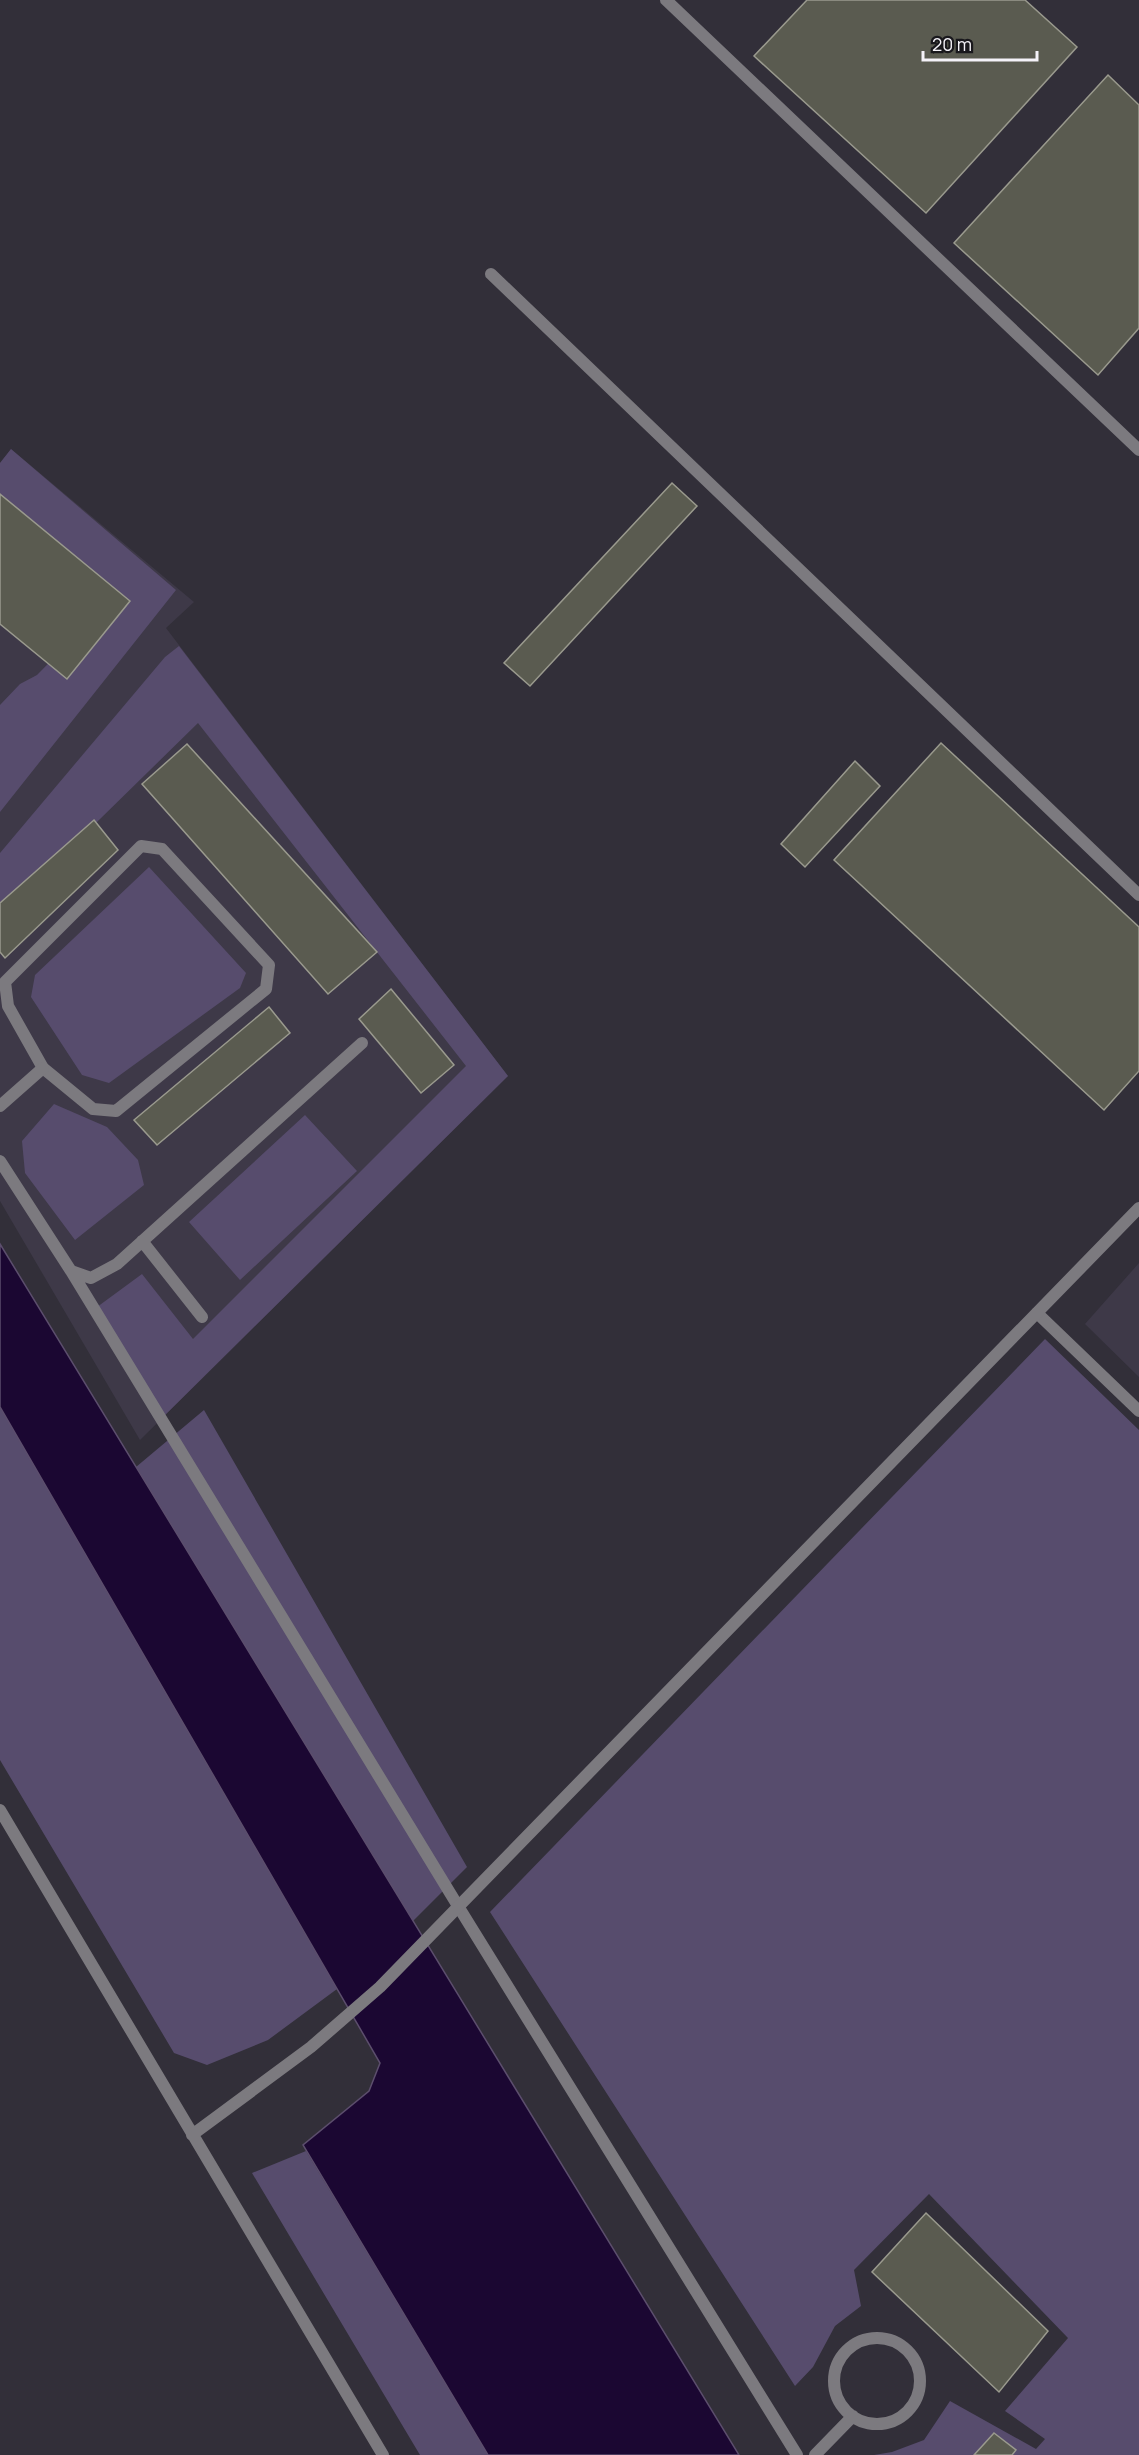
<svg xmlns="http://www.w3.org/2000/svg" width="1139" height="2455" font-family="Manrope,sans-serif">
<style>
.built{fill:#3e3948}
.green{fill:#574c6d}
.water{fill:#1b0732;stroke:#5c4e6d;stroke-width:1.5}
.building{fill:#5a5b50;stroke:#9a9a8e;stroke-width:1.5}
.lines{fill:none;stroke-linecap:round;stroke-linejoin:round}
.lane{stroke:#7c7a7f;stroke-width:12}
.street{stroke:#7c7a7f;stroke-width:12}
</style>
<rect width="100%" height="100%" fill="#322f39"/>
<path class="built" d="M11,449L194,602L166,628L508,1076L140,1440L0,1201V463Z
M1139,1263V1377L1085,1324Z"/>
<path class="green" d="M11,449L176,590L0,812V705L20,684L37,675L107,604L0,532V463Z
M179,646L508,1076L159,1421L93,1310L142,1274L193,1339L466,1066L198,723L0,917V853L165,657Z
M149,867L246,973L240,988L109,1083L82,1075L31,997L35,975Z
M54,1104L107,1127L138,1160L144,1185L75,1240L25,1173L22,1141Z
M305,1115L357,1171L240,1280L189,1222Z
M1045,1339L1139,1430V2455H874L892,2452L924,2440L950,2401L1036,2449L1045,2439L1005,2411L1068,2338L929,2194L854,2270L861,2306L835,2326L813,2367L795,2386L490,1912Z
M0,1407L337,1989L268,2040L207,2065L174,2053L0,1760Z
M204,1410L467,1867L413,1921L136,1467Z
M306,2151L488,2455H420L252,2173Z"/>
<path class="water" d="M0,1244L739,2455H488L303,2145L369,2091L380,2063L0,1407Z"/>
<path class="building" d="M807,0H1025L1077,47L926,213L754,56Z
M1108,75L1139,105V328L1098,375L954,243Z
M672,483L697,506L530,686L504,663Z
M0,494L130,601L67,679L0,624Z
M941,743L1139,927V1071L1104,1110L834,860Z
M187,744L377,952L328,994L142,784Z
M855,761L880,786L805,867L781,844Z
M94,820L118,850L5,958L0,952V903Z
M391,989L454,1065L421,1093L359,1019Z
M269,1007L290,1033L157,1145L134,1120Z
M926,2213L1048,2331L999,2392L872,2272Z
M994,2433L1016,2450L1012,2455H974Z"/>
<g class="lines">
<path class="lane" d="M666,0L1139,450
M491,274L1139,895
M141,846L162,849L269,965L266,989L116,1111L93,1109L43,1068L8,1006L5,982Z
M0,1161L71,1271L91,1278L117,1264L362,1043
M142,1241L202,1317
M71,1271L458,1906L797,2455
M1037,1313L1139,1411
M834 2381a43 43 0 1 1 86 0a43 43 0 1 1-86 0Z
M815,2455L853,2416"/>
<path class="street" d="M0,1106L43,1068
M0,1810L383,2455
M192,2135L311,2047L380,1987L1139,1208"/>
</g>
<path d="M923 51v9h114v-9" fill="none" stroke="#f4f2f8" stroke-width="3"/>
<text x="932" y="51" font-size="18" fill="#f4f2f8" stroke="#19181c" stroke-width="4.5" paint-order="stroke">20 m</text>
</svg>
